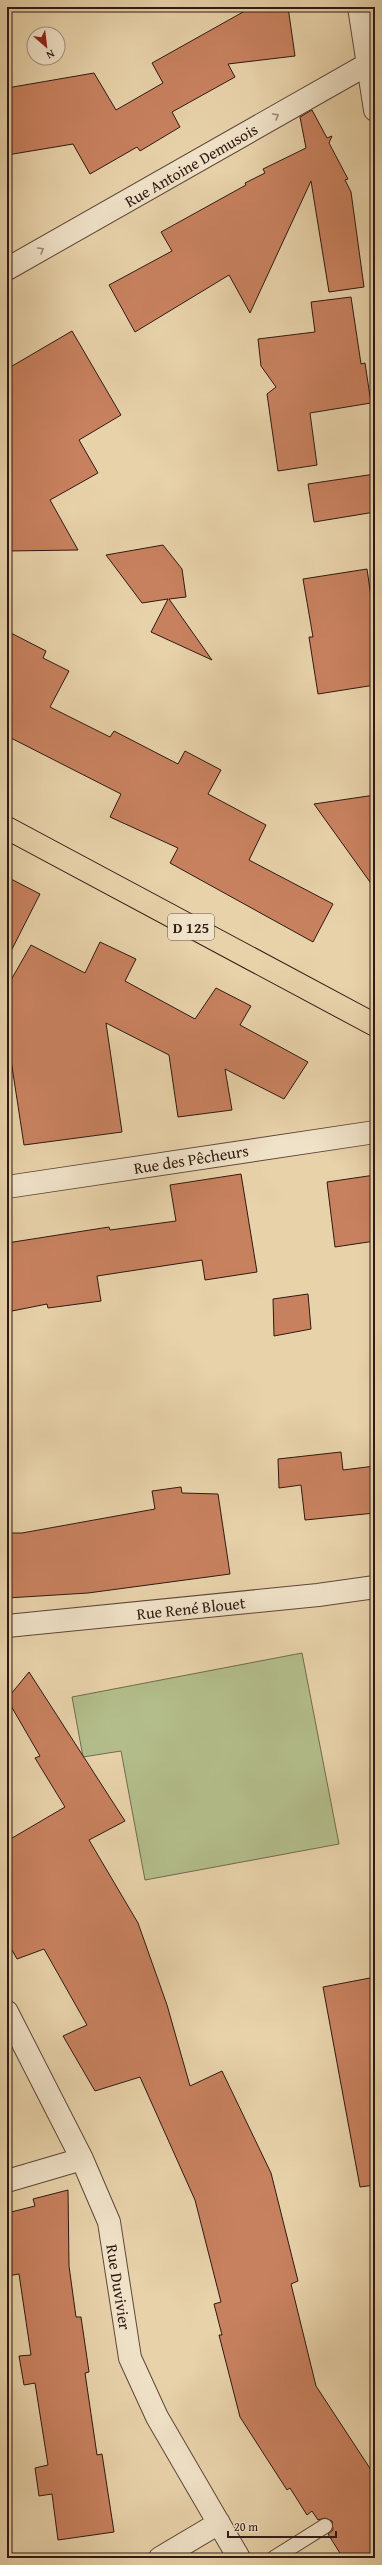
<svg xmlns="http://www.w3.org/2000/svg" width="382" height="2565" font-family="'Gentium Book Plus',serif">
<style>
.green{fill:#b3bd8b;stroke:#716b4e}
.building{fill:#c8815f;stroke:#2f1912}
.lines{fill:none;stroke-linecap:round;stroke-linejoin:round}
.service-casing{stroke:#5d4738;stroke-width:16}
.minor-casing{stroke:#5d4738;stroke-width:24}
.primary-casing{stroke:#2f1912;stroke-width:24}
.service{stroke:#f0e2c8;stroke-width:14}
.minor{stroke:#f0e2c8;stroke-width:22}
.primary{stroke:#e8d2aa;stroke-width:22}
.oneway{stroke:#998876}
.labels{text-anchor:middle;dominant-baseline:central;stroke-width:4;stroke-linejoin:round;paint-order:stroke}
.shield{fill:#f0e2c8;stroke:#695549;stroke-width:1}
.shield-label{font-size:15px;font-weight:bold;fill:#2f1912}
.street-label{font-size:16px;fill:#2f1912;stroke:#f0e2c8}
</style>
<rect width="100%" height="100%" fill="#e8d2aa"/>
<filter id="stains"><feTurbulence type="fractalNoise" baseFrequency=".005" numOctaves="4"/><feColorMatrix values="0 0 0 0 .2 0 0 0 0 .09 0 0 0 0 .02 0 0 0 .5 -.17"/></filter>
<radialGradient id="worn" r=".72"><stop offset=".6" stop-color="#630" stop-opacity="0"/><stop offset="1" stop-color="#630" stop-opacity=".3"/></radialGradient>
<path class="green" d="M302,1653L339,1844L145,1880L121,1751L83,1757L72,1697Z"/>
<path class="building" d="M252,7H288L295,56L228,64L235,77L172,112L180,127L140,151L137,147L90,174L73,144L7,155V88L94,73L116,110L163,83L152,63Z
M312,110L327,138L332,136L329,143L348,179L345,180L351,192L364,287L329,292L311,181L250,313L229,275L135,332L109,285L172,251L161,232L246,185L245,183L265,173L263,169L306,148L300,117Z
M351,297L361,364L365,363L371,403L310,413L317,465L278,471L267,394L276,387L261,366L258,339L315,332L311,302Z
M72,331L121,415L79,440L98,473L50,500L78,550L7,551V369Z
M375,474V512L314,522L308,484Z
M163,545L182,569L186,597L169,599L212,660L151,632L168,599L142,603L106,555Z
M367,569L375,624V685L318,694L309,637H313L303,579Z
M7,631L46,651L43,658L69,671L50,707L110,737L114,731L178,764L185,751L221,770L208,794L266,825L249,860L333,904L313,942L170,863L178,848L110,817L121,794L7,736Z
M375,795V889L314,804Z
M7,877L40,894L7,959Z
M100,942L136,959L125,981L195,1019L216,988L251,1006L240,1025L308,1062L284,1099L225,1069L232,1110L178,1117L169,1055L106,1023L122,1132L24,1145L7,1034V987L31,945L85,973Z
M241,1174L257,1272L205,1280L202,1260L97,1276L101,1301L48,1308L47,1304L7,1312V1243L109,1227L110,1230L176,1221L170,1185Z
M375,1175V1241L335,1247L327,1182Z
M308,1294L311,1329L274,1336L273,1299Z
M341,1452L343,1470L375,1466V1513L305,1520L301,1485L279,1488L278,1459Z
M181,1487L182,1493L218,1494L230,1574L88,1593L7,1598V1533H22L155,1509L152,1491Z
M29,1672L125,1821L89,1840L138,1923L167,2005L190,2086L222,2071L271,2173L298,2281L291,2284L316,2386L375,2476V2558H343L328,2534L333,2530L332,2521L325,2518L318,2520L312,2511L307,2515L290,2488L287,2490L240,2417L219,2335H222L214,2304L221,2302L195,2200L140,2077L95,2091L63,2036L87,2025L44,1949L17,1959L7,1941V1841L65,1807L35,1758L40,1756L7,1699Z
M375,1977V2185L360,2187L323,1987Z
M68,2190L69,2266L76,2317H81L89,2372L85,2373L97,2455L102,2454L114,2532L58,2540L52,2494L39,2496L35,2468L48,2465L35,2383L24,2385L19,2356L31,2355L19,2274L7,2276V2213L35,2206L33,2199Z"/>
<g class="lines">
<g class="service-casing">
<path id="service" d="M274,2558L325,2526"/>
</g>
<g class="minor-casing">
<path id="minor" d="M359,7L375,110
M7,269L375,60
M7,1187L375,1132
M7,1626L318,1595L375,1587
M7,2012L82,2159L109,2222L130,2358L157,2417L239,2558
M7,2181L82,2159
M160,2558L219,2523"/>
</g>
<g class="primary-casing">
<path id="primary" d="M7,828L375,1025"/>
</g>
<use href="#service" class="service"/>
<use href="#minor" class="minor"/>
<use href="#primary" class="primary"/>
</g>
<defs><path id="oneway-chevron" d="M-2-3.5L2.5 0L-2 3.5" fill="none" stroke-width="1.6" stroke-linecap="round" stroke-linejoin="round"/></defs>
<g class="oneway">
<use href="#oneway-chevron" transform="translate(276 116) rotate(-30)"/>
<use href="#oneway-chevron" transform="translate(41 250) rotate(-30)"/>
</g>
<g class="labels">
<rect class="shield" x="168" y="914" width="46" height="26" rx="3"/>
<g class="shield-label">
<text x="191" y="927">D 125</text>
</g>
<g class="street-label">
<text transform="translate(191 165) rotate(-30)">Rue Antoine Demusois</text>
<text transform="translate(191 1159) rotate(-9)">Rue des Pêcheurs</text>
<text transform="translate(191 1608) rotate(-6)">Rue René Blouet</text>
<text transform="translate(119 2287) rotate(81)">Rue Duvivier</text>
</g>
</g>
<rect width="382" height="2565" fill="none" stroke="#e8d2aa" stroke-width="24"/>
<rect x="8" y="8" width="366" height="2549" fill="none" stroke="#2f1912" stroke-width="2"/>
<rect x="12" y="12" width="358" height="2541" fill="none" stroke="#2f1912"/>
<g transform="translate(46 46) rotate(152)"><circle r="19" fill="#f0e2c8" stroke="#a3927f"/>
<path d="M0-3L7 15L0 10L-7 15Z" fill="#8f2418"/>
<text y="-6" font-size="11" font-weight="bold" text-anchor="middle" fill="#2f1912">N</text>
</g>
<path d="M228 2531v6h108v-6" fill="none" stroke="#2f1912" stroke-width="2"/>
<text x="234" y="2531" font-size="12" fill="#2f1912" stroke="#f0e2c8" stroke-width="3" paint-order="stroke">20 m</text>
<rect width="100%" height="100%" filter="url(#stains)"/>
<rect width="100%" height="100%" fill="url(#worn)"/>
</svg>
